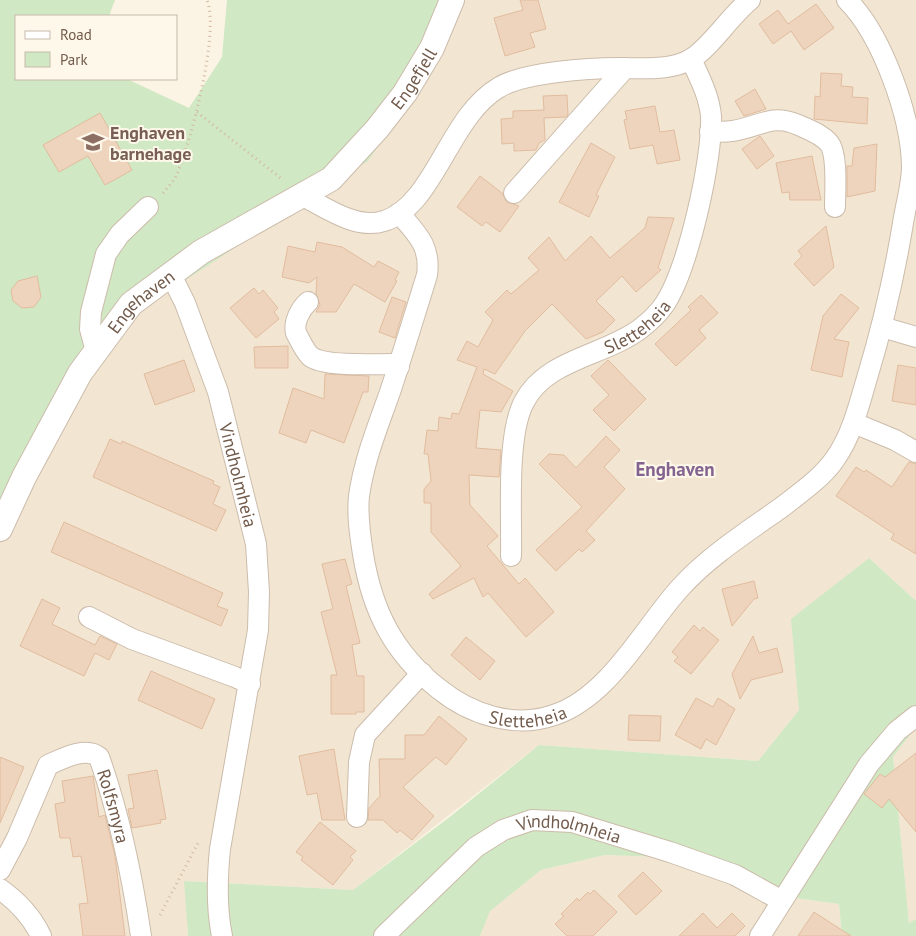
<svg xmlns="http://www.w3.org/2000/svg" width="916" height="936" font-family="'PT Sans',sans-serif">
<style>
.residential{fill:#f2e6d3}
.green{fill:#d0e8c4}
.building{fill:#efd4bd;stroke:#e1bc9e}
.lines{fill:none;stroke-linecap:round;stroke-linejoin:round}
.minor-casing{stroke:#ccbcab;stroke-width:22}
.tertiary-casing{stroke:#ccbcab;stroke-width:26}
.path{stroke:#d4b8a1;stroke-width:3;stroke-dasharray:1 4;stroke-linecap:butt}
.minor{stroke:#fff;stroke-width:20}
.tertiary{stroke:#fff;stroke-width:24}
.labels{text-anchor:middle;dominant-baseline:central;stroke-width:4;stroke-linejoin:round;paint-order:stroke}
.street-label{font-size:18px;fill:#725b4b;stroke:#fef8ea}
.education-label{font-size:18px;font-weight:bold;fill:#785e54;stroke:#fef8ea;text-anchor:start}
.neighbourhood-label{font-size:19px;font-weight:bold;fill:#83638f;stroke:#fef8ea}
</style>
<rect width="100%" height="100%" fill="#fbf4e4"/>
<path class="residential" d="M457,0H916V601L869,558L792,619L799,710L758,761L539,745L353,890L185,881L188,936H0V530L82,364Z
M916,727V919L909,924L893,757Z
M605,855L688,858L743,891L839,904L842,936H480L489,911L541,870Z"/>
<path class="green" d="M0,0H115L109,16H16V79H127L189,108L222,57L227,0H457L428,73L368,161L129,317L82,364L0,530Z
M869,558L916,601V727L893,757L909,923L916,919V936H842L839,904L743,891L688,858L605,855L541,870L490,911L480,936H188L184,881L353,890L451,816L539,745L758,761L799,710L791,619Z"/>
<path class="building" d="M520,0H538L546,29L530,33L535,47L505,56L494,18L523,10Z
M816,4L834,28L804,50L791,31L773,44L759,24L778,10L788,24Z
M821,73L842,74L841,86L853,87L852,97L868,98L867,124L814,119L815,96L820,97Z
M755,89L766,109L744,116L735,101Z
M567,95L568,115L566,117L544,118L545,140L539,143L536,150L514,151V143L502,144L501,119L513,118V111L544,110L543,96Z
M655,106L660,132L674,130L680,160L657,164L653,145L630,149L624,120L627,119L625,111Z
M100,113L132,170L105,185L88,156L59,172L43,145Z
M760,136L774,156L757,169L742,149Z
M591,143L615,157L596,195L599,196L589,217L559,202Z
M877,144L875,191L847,197V166H852L854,148Z
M812,156L821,200H790L789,192L782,193L776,163Z
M480,176L502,193L507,202L519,206L500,232L486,222L482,226L457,207Z
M648,217L674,218L658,268L661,270L636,292L622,276L596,301L615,320L603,332L586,339L552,304L525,331L495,374L484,369L483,374L513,391L501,412L480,410L476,448L501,450L499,477L469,475L470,505L498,536L487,546L497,558L519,584L525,578L554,612L526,637L488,593L483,597L474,578L433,599L429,594L461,566L431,532V503H424V489L431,481L428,454H424L427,430L438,431L439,417L451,419L452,413L459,414L477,367L457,360L467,341L478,347L493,320L485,312L507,290L511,294L539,270L528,258L549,237L565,261L591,236L610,258L645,228Z
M826,226L834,267L814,286L794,264L802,256L798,251Z
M317,242L342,247L374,267L378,261L399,272L395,280L397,281L385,302L354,284L336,312H316L320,305L316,293L317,277L309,283L282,277L288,246L315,252Z
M37,276L41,297L34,307L22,308L13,301L11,290L18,281Z
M254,288L259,294L263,290L278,308L274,312L279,319L256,338L230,308Z
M841,294L859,308L834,339L849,342L842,377L811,370L823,316Z
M701,295L718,313L699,330L706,338L676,366L655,344L691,310L688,307Z
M392,297L406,302L395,338L379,332Z
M288,346V368H255L254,347Z
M184,360L195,391L155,405L144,374Z
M608,360L646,399L614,431L593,410L609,395L591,376Z
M898,365L916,368V405L892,401Z
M325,374L369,376L368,392H363L344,443L311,430L306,443L279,433L293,388L324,399Z
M606,436L620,450L604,467L625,489L586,531L595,540L582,552L579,549L556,571L536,550L582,507L539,464L549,454L564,455L576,468Z
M110,439L121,444L122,441L214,481L213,484L220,487L213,504L226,510L216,531L93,477Z
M909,462L916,464V554L891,539L894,534L836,496L856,467L864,472L866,470L892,487Z
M64,522L223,593L217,606L228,610L221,626L51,552Z
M345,559L352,584L346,586L360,643L352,645L357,676H364V712H356V714H331V675H337L321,612L333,609L322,564Z
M754,581L758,598L754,599L732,626L722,589Z
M42,599L60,608L52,624L95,645L100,636L117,644L109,660L95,653L84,676L20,646Z
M694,625L700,631L703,627L719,640L691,674L674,661L678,657L672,652Z
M753,636L759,653L777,648L783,672L751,680L740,699L732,674Z
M466,637L495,661L480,680L451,655Z
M151,671L215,699L202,729L138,700Z
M696,698L713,707L718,698L735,709L716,745L706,739L701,749L675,735Z
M629,715L661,716L660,741L628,740Z
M439,716L467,739L446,765L436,757L403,787L434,816L412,840L400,830L397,833L383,820H368L369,808L380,796L379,759H405V735H424Z
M334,749L345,820H322L317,793L307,795L299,756Z
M916,753V832L889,799L882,808L864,794L880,774L885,777Z
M0,757L24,767L0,823Z
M157,770L166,819L160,820L161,823L132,828L128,809L134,808L128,775Z
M93,776L99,817L105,815L115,856L125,936H83L79,904L88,903L81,856L73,857L70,838H60L55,804L65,802L62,781Z
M320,822L356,851L350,857L353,860L333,885L301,860L303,857L296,852Z
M643,872L662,891L636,915L618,896Z
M594,890L617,912L593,936H567L555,924L564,916L561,914L577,898L579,901L588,892L590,894Z
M814,912L851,936H798Z
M703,913L717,928L732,913L745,926L735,936H679Z"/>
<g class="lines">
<g class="minor-casing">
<g id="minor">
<path d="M710,131C733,134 744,128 766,122C779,118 790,121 803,127C812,131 822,135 829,143C838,154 835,192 835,207"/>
<path d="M514,193L625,68"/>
<path d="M303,196C326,208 357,230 384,221C434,206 449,117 498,88C523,72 590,68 620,68C643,68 671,71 691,59C710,48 730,16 750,0"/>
<path id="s1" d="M399,213C417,234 431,246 427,275C415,314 403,353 390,392C378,426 364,460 359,496C357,515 360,535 363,554C372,610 393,653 439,689C470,714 514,729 554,715C609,697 643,629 680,588C709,556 747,532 782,507C800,493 822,478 835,459C852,435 859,405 867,378C883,325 894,278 903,223C906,204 912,184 912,166C911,116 882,35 847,0"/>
<path id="s2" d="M170,273L185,303L218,392L256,544L259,592L258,630L220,849C217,879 216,907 222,936"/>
<path d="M308,302C301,308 293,322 296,333C300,340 304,350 310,356C323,367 374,364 391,364L399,367"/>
<path d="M882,327L916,337"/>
<path d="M98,347L94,344L90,329L91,312L106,254L120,234L148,207"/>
<path d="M854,423L895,440L916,452"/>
<path id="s3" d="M511,556C512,516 506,436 524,402C546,359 604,356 640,329C649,322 658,314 664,305C688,270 713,158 711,116C709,95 699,77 691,59"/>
<path d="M89,617L132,639L235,677L250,684"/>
<path d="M357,817L359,762L365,735L422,673"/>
<path id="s4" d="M0,870L17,838L48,765C62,759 85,746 99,757C120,816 132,875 141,936"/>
<path d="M0,889C17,901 32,917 41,936"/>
<path id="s5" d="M384,936L476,847L503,830L532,820L572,822L670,852L735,875L782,901"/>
<path d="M760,936L869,764L897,731L916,716"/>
</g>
</g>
<g class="tertiary-casing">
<g id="tertiary">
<path id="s6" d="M0,529L24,477L80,373L131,304L201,252L331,179L377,129L405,93L432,48L452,0"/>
</g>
</g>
<path class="path" d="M197,112L283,180
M163,193C168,187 174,181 177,174C191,141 220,32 207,0
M160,915L198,843"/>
<use href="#minor" class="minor"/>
<use href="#tertiary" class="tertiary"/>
</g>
<defs>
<g id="school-bare" transform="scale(1.725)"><path d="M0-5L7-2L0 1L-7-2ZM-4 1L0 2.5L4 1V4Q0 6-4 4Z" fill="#8d6e63" stroke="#fef8ea" stroke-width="2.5" paint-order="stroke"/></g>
</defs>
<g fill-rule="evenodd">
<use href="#school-bare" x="93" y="142"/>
</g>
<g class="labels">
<g class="street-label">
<text stroke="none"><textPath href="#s6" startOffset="628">Engefjell</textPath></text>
<text stroke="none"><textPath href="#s6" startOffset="270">Engehaven</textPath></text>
<text stroke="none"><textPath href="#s3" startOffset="294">Sletteheia</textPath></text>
<text stroke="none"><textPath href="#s2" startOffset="214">Vindholmheia</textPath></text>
<text stroke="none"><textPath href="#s1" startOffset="616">Sletteheia</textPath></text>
<text stroke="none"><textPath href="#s4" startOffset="221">Rolfsmyra</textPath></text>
<text stroke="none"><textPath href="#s5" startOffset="228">Vindholmheia</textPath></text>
</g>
<g class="education-label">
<text x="110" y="132">Enghaven<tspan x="110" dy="21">barnehage</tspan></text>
</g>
<g class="neighbourhood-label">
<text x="675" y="469">Enghaven</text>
</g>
</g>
<rect x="15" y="15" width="162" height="65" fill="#fef8ea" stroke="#c6b9aa"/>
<rect x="25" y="31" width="25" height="8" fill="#ffffff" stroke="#c6b9aa"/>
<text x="60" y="40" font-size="15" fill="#725b4b">Road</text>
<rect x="25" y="52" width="25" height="15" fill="#d0e8c4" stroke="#c6b9aa"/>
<text x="60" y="65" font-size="15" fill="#725b4b">Park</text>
</svg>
